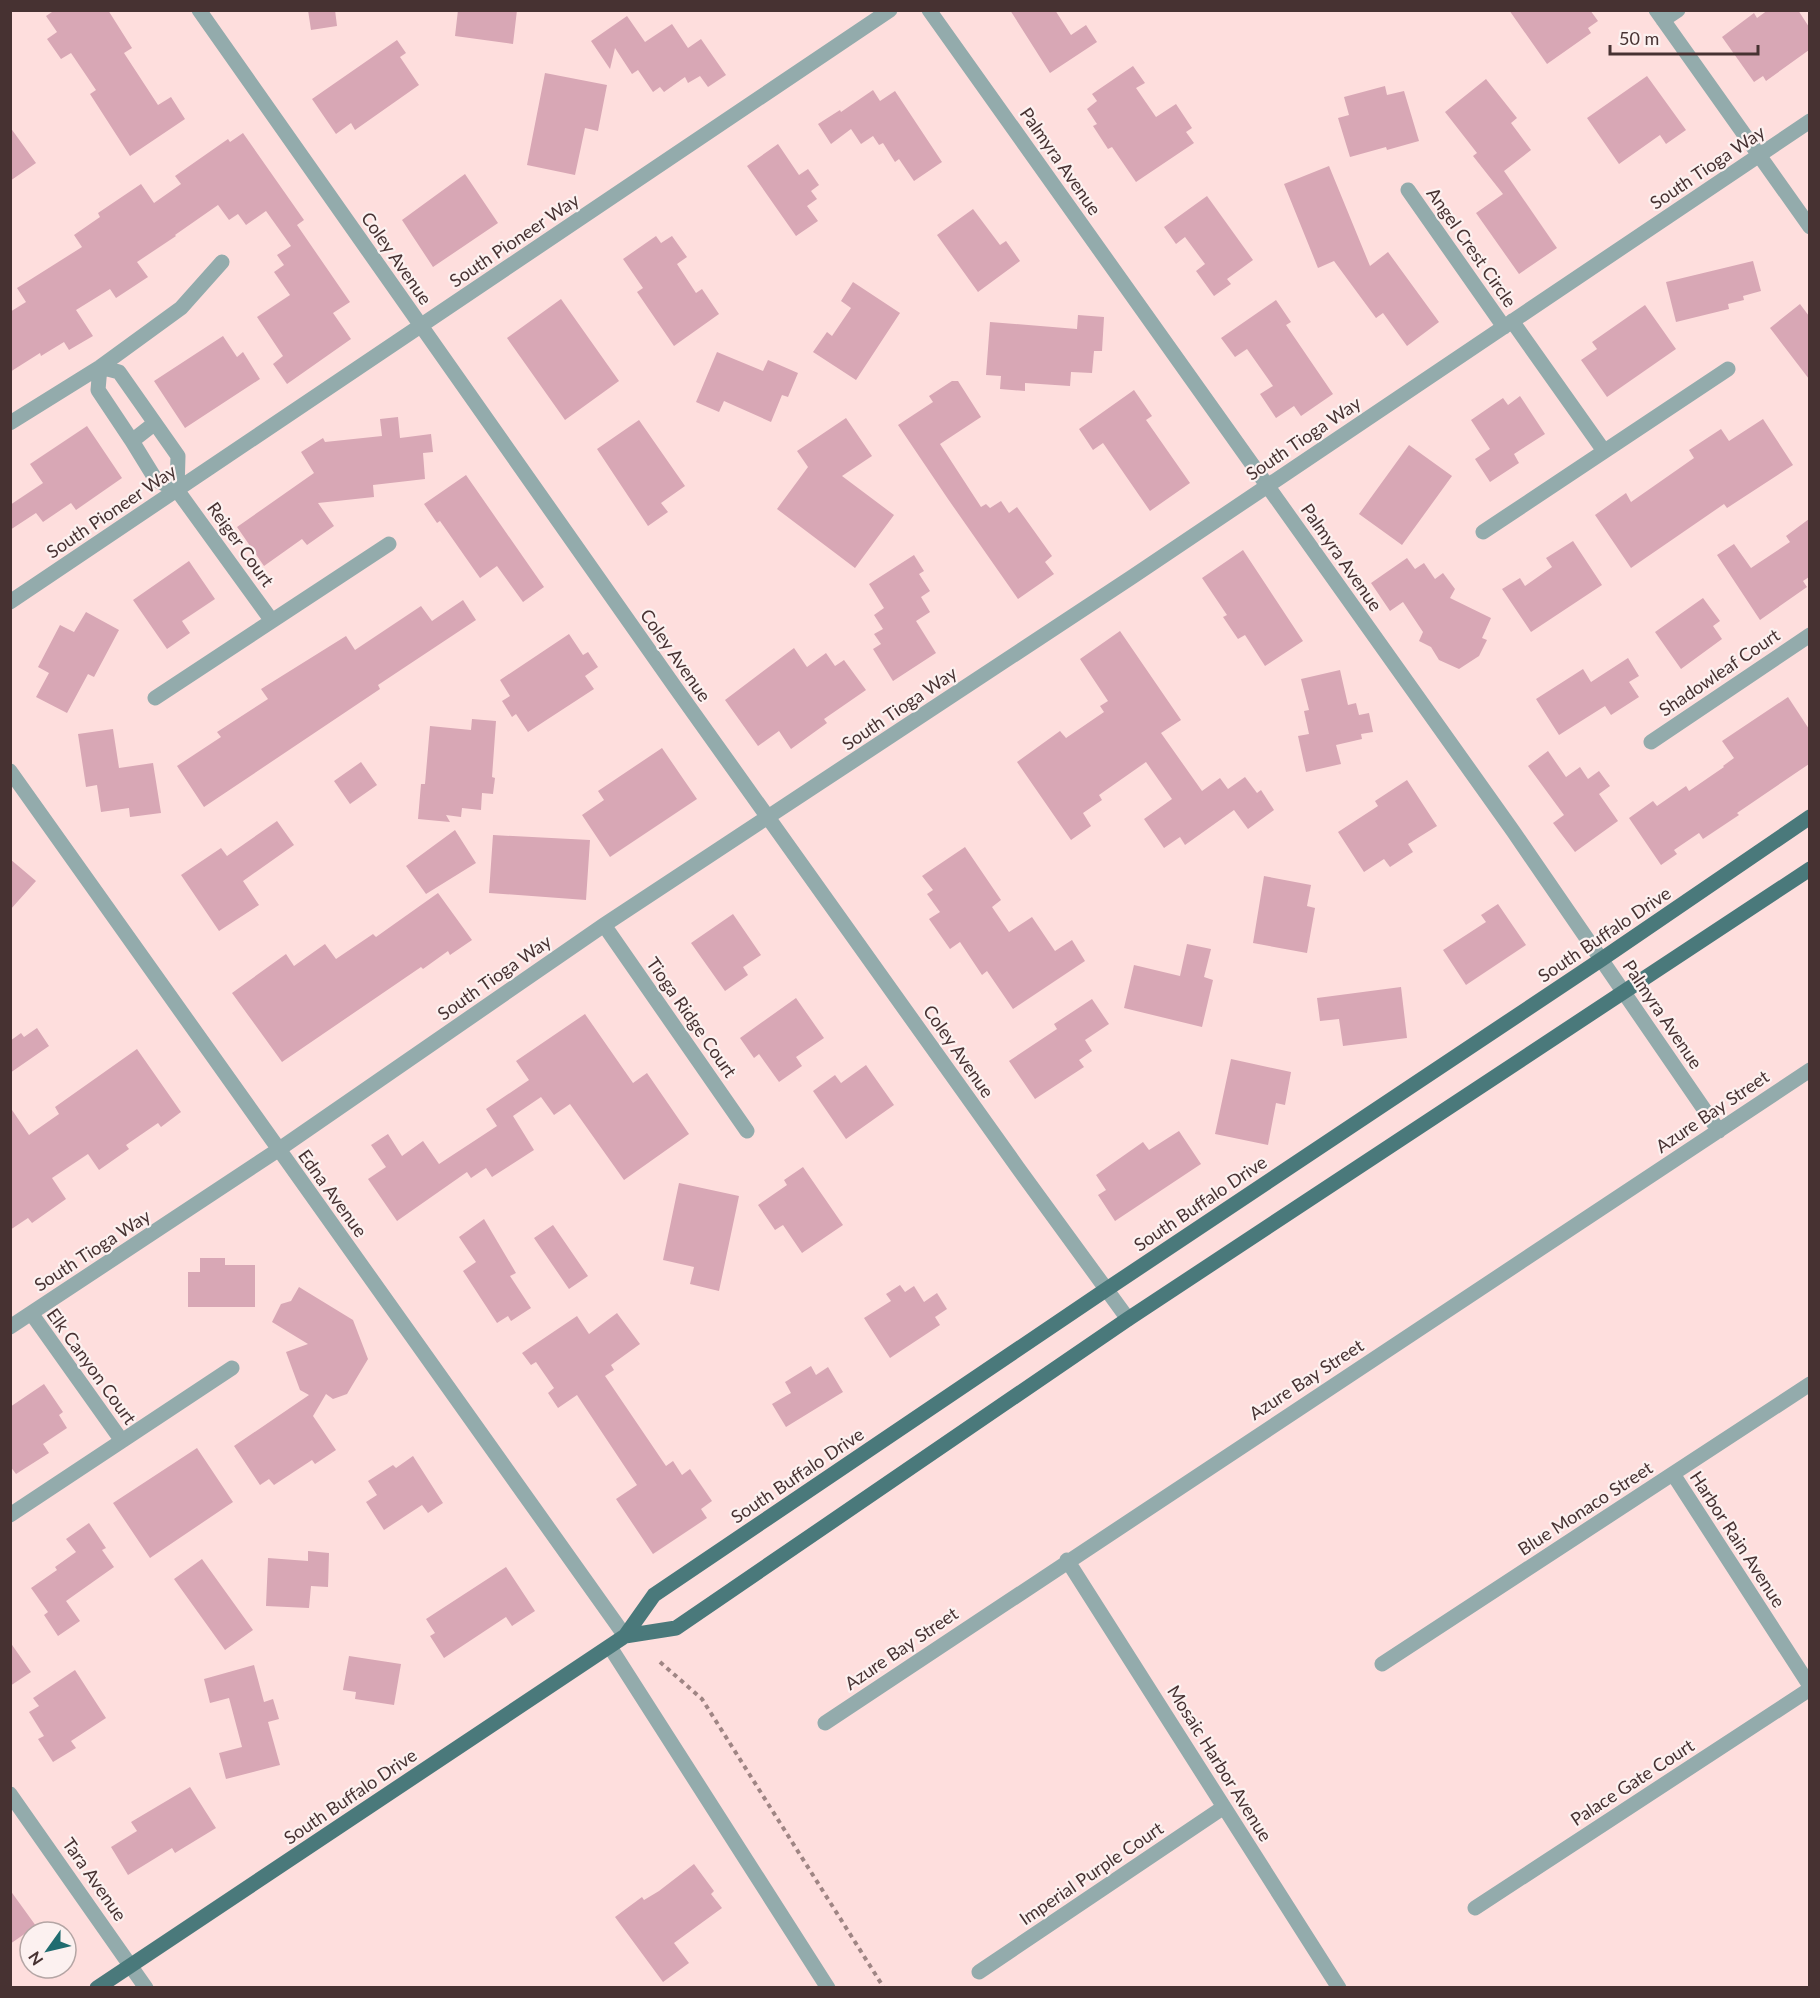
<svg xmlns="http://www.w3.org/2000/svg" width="1820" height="1998" font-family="Lato,sans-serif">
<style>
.building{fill:#d8a7b5}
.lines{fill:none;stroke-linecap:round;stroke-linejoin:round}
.path{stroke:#9f8584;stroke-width:4;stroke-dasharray:4.5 4.5;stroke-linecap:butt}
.minor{stroke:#93abac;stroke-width:15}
.major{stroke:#4a797b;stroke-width:15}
.labels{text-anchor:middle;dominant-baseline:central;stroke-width:4.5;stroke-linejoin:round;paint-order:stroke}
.street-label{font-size:18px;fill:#473232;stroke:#fcf1f0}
</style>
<rect width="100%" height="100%" fill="#fededd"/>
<path class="building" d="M55,10H108L132,48L124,53L158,105L171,97L185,119L130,156L90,94L96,90L71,53L61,59L47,39L57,32L46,16Z
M308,10H335L337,26L311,30Z
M458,10H517L513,44L455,36Z
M1010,10H1055L1071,35L1086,25L1097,42L1050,73Z
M1509,10H1590L1598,21L1588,28L1591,33L1547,64Z
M1768,10H1798L1809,27V50L1766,81L1763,76L1754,82L1722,37L1754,13L1757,18Z
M627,16L645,42L672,24L688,48L701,39L726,75L708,87L700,76L688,83L685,77L664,92L660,87L653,92L638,70L632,74L615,48L610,69L591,41Z
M397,40L406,53L400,57L419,85L355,130L351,123L336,134L312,99Z
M1133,66L1145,83L1136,88L1156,117L1176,104L1192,128L1186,132L1194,143L1136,182L1112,147L1108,149L1093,126L1097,124L1087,109L1097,101L1092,94Z
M545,73L607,85L598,131L585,128L575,175L527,165Z
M1647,76L1686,130L1666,144L1660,135L1619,164L1587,118Z
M1486,79L1517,118L1511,123L1531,150L1504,171L1557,248L1519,274L1476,213L1503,194L1473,156L1477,153L1445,112Z
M1385,86L1387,95L1404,91L1419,141L1387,150L1386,147L1350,157L1338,118L1349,115L1344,97Z
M873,90L880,101L895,91L942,162L914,181L899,159L895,162L883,143L879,145L873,136L861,144L851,129L831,144L818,124L840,110L841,112Z
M10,127L36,163L10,181Z
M243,133L304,220L297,225L350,302L333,313L351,339L287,384L273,364L283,356L257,317L290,295L274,272L284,265L277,255L291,246L266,211L246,225L238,214L229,220L218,205L175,235L176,236L137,262L148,277L116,298L110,289L76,310L93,336L69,350L64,342L41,356L40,353L10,372V312L26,302L17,288L82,247L74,235L100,217L98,213L141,184L154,203L181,184L175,176L228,139L230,142Z
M778,144L799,175L808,169L819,185L811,191L817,199L807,206L818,221L796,236L747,166Z
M1329,166L1370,266L1388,252L1439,322L1407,346L1383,313L1376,318L1334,261L1318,268L1284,184Z
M465,174L498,223L433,267L402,220Z
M1207,196L1253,260L1227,279L1231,284L1214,296L1196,271L1205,264L1185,237L1176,244L1164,227Z
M973,209L1000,245L1006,241L1020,261L978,292L937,235Z
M656,236L661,243L672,236L687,257L677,264L696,293L702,289L719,314L674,346L637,292L643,288L623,259Z
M1753,261L1761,291L1743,296L1744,300L1728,304L1729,309L1676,322L1666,282Z
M853,282L900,313L856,380L813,352L827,332L832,336L851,308L841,301Z
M561,299L619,381L565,420L507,338Z
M1276,300L1291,322L1286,325L1333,394L1301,416L1294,406L1276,418L1260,394L1273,386L1247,349L1235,357L1221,338Z
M1800,304L1809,316V379L1770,328Z
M1645,305L1676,349L1607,397L1581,360L1597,349L1592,342Z
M1078,315L1104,317L1102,351H1094L1092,373L1071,372L1070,386L1025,383V391L1000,389L1001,376L986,375L990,322L1077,329Z
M223,336L237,357L243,352L260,379L185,428L154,381Z
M717,352L763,371L768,360L798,373L788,397L782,395L771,422L724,401L719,412L696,402Z
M952,381H958L981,417L940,444L981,507L986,504L990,508L1001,501L1009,513L1017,507L1052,556L1045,562L1054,574L1018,599L948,499L898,425L933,402L929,396Z
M1134,390L1152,416L1146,420L1190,483L1150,511L1103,443L1093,450L1079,429Z
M1520,396L1545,434L1514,454L1519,463L1490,482L1475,459L1490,449L1471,420L1503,398L1508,405Z
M398,417L400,438L431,434L433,452L423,453L425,479L373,485L374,497L318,503L334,526L307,545L302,539L264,566L237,527L314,473L301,452L323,438L325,442L382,436L380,419Z
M846,418L872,456L842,476L894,515L855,568L777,509L808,467L797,451Z
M1763,419L1793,465L1727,508L1724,504L1631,568L1595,515L1626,493L1631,502L1694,458L1689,450L1721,429L1729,441Z
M639,420L685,486L661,503L668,512L648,526L597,449Z
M87,426L122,478L76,510L71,503L43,522L36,513L10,530V505L43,483L30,464Z
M1409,445L1452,476L1402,545L1359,514Z
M466,475L544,587L523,602L497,566L480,578L440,521L437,523L424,504Z
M1809,519V577L1803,581L1807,587L1760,620L1717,555L1734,544L1751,568L1790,542L1786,536Z
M1573,541L1602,585L1531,632L1502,589L1520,578L1525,586L1552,567L1546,558Z
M1243,550L1303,641L1265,666L1245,635L1238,639L1223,617L1227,615L1202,578Z
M914,555L924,571L919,574L930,591L921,597L930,612L916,621L936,653L893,681L873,649L881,644L874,634L883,629L874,615L884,608L869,584Z
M1407,558L1415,569L1424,563L1435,579L1443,573L1455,589L1450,598L1491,618L1482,638L1487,640L1479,656L1459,669L1439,660L1431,647L1419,641L1423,632L1403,602L1390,611L1371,583Z
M189,561L215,599L182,621L190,633L167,649L133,600Z
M1703,598L1720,621L1713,626L1722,639L1681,669L1655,632Z
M463,600L476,620L378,685L380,689L204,807L177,766L221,737L217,732L268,699L261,689L346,636L355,650L421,606L432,621Z
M86,612L119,630L94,677L88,674L67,713L36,697L49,673L38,667L60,625L74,632Z
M1120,631L1181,720L1161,733L1202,791L1220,778L1228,789L1245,777L1257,793L1261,790L1274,810L1248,829L1234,810L1185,845L1180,837L1164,848L1144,819L1172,799L1146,762L1099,795L1102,800L1083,813L1091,826L1071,840L1017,762L1060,731L1066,738L1104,712L1100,706L1108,701L1080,659Z
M569,634L583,655L588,652L598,667L585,676L594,689L528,732L516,714L512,717L502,701L510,696L500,680Z
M794,648L807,667L826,653L835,666L844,660L866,690L824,719L827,723L791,749L779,731L758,746L725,700Z
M1628,658L1639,676L1629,682L1639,697L1611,715L1605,706L1559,735L1536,699L1583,669L1591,682Z
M1340,670L1348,705L1356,703L1359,715L1369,713L1373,732L1361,734L1362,739L1336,745L1341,764L1306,772L1298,736L1309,734L1304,711L1309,710L1301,679Z
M1788,697L1809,729V764L1737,813L1739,815L1703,839L1699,833L1674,850L1677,854L1661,865L1629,818L1653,801L1657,806L1686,786L1689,791L1724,767L1723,766L1734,758L1722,741Z
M472,719L496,721L492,777L495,778L493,794L482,793L481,810L462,808L461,817L446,815L450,822L418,819L421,784H425L430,726L471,730Z
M113,729L119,768L153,763L161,813L130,817L129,808L101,812L97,785L86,787L78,734Z
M662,748L697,799L610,857L582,815L604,800L598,791Z
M1548,751L1566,777L1580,767L1588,779L1599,771L1610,786L1599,794L1618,821L1575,852L1553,823L1564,815L1528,766Z
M361,762L377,785L350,804L334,781Z
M1407,780L1437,826L1408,844L1413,852L1390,867L1384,859L1364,872L1338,832L1378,806L1375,801Z
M277,821L294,845L243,881L259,905L219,931L181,875L221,848L227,856Z
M455,830L476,863L426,894L406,866Z
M493,835L590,840L586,900L489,893Z
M965,847L1001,900L992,907L1009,932L1032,917L1055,951L1072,940L1085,961L1013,1009L987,971L982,975L960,942L950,949L929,919L940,912L927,894L933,890L922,876Z
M10,859L36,881L10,910Z
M1264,876L1311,885L1307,906L1315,908L1307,953L1253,943Z
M438,893L472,940L450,955L448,951L423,969L421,967L282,1062L232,993L286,954L294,966L325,944L336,959L373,934L376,937Z
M1498,904L1526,945L1466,985L1443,950L1486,922L1481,915Z
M733,914L761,955L743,967L748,975L725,991L691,943Z
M1187,944L1211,949L1204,977L1213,980L1202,1027L1124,1008L1134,965L1180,976Z
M1401,987L1407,1038L1343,1046L1339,1019L1320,1021L1317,998Z
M796,998L824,1038L796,1057L802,1066L779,1082L759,1054L754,1058L740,1038Z
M1092,999L1109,1024L1085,1040L1092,1051L1079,1060L1084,1067L1035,1099L1009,1061L1057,1029L1054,1024Z
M585,1014L633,1083L647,1073L689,1134L624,1180L570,1104L554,1115L541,1097L513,1116L534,1150L492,1177L486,1168L471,1178L467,1172L397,1221L368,1179L386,1167L371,1145L388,1134L402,1156L423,1141L439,1164L497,1126L486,1109L529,1080L516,1061Z
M37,1028L49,1046L10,1073V1041L21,1033L24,1037Z
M137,1049L181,1112L161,1127L158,1123L126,1145L129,1149L99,1170L88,1154L52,1178L66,1199L32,1223L28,1218L10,1230V1107L29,1135L59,1114L55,1107Z
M1231,1059L1291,1072L1285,1105L1276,1103L1268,1145L1215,1134Z
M866,1065L894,1105L846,1139L813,1091L835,1075L841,1083Z
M1179,1131L1201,1164L1115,1221L1098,1195L1106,1190L1096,1175L1143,1142L1149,1150Z
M803,1167L843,1225L802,1253L783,1225L775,1230L758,1205L787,1185L784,1180Z
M679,1183L739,1196L719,1291L690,1284L694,1267L663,1260Z
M484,1219L516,1273L510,1276L531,1308L511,1321L508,1316L497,1323L463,1271L476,1262L459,1237Z
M553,1225L588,1276L569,1289L534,1238Z
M200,1258H225V1265H255V1307H188V1272H200Z
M900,1285L905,1292L914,1286L924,1302L937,1293L947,1309L935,1317L940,1325L890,1358L864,1318L891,1301L886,1294Z
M299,1287L353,1320L368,1359L347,1394L333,1399L326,1394L313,1416L336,1450L315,1464L312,1460L274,1485L269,1479L260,1485L234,1446L309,1395L300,1390L286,1352L308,1344L272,1322L281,1304L291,1301Z
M617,1313L640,1344L611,1365L614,1370L605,1376L666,1466L673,1461L682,1475L690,1469L712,1501L701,1509L707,1518L653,1554L616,1499L637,1485L577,1395L558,1408L548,1393L554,1388L536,1362L531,1365L522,1353L577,1316L589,1334Z
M811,1366L816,1375L828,1367L843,1392L786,1427L772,1404L791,1393L785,1382Z
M44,1384L63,1412L59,1415L67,1428L43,1444L49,1453L16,1474L10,1466V1407Z
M197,1448L233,1502L150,1558L113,1503Z
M413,1456L443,1503L428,1513L422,1505L384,1530L366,1502L377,1495L368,1481L393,1465L396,1468Z
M89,1523L106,1548L102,1550L114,1567L66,1601L80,1621L58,1636L44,1615L48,1612L31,1588L57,1570L55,1567L76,1552L66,1539Z
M308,1551L329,1553L328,1587L311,1586L309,1608L266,1606L268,1558L308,1561Z
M202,1559L253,1630L225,1650L174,1579Z
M506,1567L535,1611L512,1626L506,1617L444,1658L430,1636L435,1633L426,1619Z
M10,1642L31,1672L10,1686Z
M349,1656L401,1664L394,1705L355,1699L356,1692L343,1690Z
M254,1665L264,1702L273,1699L279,1719L268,1722L280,1765L226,1779L219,1753L242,1747L229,1698L210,1703L204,1679Z
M75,1670L106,1718L71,1741L76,1748L53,1762L38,1739L44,1736L29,1712L39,1706L33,1698Z
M190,1787L216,1828L175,1853L172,1848L128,1875L111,1847L137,1831L131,1822Z
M694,1864L714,1891L711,1894L722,1908L674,1943L689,1963L663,1982L615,1917L642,1897L644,1900L659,1891Z
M10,1890L36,1926L10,1944Z"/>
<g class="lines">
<path class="path" d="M660,1662L702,1699L884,1988"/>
<path class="minor" d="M199,10L675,687L1018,1168L1128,1319
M929,10L1513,831L1719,1131
M1656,10L1810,227
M1663,20L1678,10
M1408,190L1504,327
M1512,321L1604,451
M10,423L100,367L181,308L222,262
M132,441L155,423
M177,490L178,456L119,372L100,367L98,390L132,441L156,480L177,490L272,621
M1483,532L1728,369
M10,602L890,10
M155,698L389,544
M1651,742L1810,635
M10,771L625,1636
M604,925L747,1131
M31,1313L122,1441
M10,1327L278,1150L604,925L1132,577L1810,121
M1673,1474L1810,1686
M10,1515L232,1368
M1067,1560L1339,1988
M610,1647L828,1988
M1382,1664L1810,1384
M825,1723L1810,1070
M10,1794L146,1988
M1475,1908L1810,1689
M979,1972L1224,1807"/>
<path class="major" d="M625,1636L676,1628L1128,1319L1810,869
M97,1988L625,1636L654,1595L1107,1289L1602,959L1810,817"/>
</g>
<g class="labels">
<g class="street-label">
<text transform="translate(1061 161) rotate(55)">Palmyra Avenue</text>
<text transform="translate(1707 167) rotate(-34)">South Tioga Way</text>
<text transform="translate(514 240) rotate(-34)">South Pioneer Way</text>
<text transform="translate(1472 247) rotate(55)">Angel Crest Circle</text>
<text transform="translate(397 258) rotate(55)">Coley Avenue</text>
<text transform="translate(1303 438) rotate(-34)">South Tioga Way</text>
<text transform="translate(111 511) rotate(-34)">South Pioneer Way</text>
<text transform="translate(241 544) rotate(54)">Reiger Court</text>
<text transform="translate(1342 557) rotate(55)">Palmyra Avenue</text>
<text transform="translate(676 655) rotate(55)">Coley Avenue</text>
<text transform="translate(1719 672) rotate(-34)">Shadowleaf Court</text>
<text transform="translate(899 708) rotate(-34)">South Tioga Way</text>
<text transform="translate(1604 934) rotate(-34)">South Buffalo Drive</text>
<text transform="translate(494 977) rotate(-35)">South Tioga Way</text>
<text transform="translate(1663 1014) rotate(56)">Palmyra Avenue</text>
<text transform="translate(692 1017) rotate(55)">Tioga Ridge Court</text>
<text transform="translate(959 1051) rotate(55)">Coley Avenue</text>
<text transform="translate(1712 1111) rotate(-34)">Azure Bay Street</text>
<text transform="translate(333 1193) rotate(54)">Edna Avenue</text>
<text transform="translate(1200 1203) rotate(-34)">South Buffalo Drive</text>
<text transform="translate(92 1250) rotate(-33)">South Tioga Way</text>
<text transform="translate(92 1366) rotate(54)">Elk Canyon Court</text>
<text transform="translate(1306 1379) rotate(-33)">Azure Bay Street</text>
<text transform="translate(797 1475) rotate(-34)">South Buffalo Drive</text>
<text transform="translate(1585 1508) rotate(-33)">Blue Monaco Street</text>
<text transform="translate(1738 1539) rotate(57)">Harbor Rain Avenue</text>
<text transform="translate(901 1648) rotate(-34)">Azure Bay Street</text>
<text transform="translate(1220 1763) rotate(58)">Mosaic Harbor Avenue</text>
<text transform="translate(1632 1782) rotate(-33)">Palace Gate Court</text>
<text transform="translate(350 1796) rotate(-34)">South Buffalo Drive</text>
<text transform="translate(1091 1873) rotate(-34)">Imperial Purple Court</text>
<text transform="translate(95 1879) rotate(55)">Tara Avenue</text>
</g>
</g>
<rect width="1820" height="1998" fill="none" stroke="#473232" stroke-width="24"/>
<g transform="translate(48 1950) rotate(236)"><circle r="28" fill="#fcf1f0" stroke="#b4a5a4" stroke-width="1.5"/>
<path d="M0-4.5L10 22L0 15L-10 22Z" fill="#206c70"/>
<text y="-9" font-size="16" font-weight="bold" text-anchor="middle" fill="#473232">N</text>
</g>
<path d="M1610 45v9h148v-9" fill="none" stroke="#473232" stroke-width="3"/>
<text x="1619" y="45" font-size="18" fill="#473232" stroke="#fcf1f0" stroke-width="4.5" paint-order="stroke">50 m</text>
</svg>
